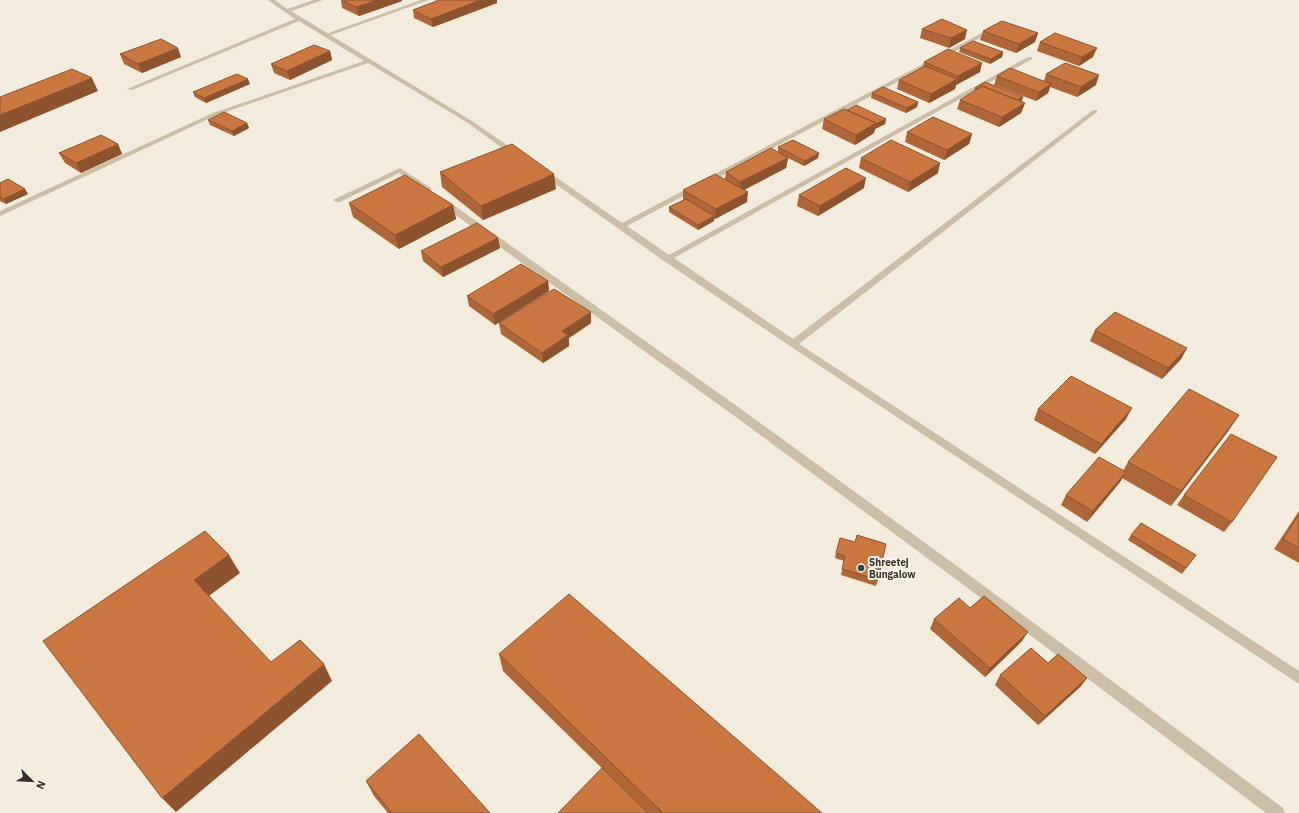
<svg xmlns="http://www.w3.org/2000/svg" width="1299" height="813" font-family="'IBM Plex Sans',sans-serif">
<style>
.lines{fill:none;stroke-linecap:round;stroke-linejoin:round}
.service{fill:#cbbda6;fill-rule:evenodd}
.minor{fill:#cbbda6;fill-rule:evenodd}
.wall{fill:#ae6638}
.shaded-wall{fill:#8d532e}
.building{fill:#ca7741;stroke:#8d532e}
.poi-dot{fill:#1b4d5a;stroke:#faf4e8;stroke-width:1.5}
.labels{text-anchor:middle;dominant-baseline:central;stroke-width:4;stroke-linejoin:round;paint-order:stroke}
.poi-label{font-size:10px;font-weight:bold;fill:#372f27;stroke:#faf4e8;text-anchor:start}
</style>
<rect width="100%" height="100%" fill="#f3ebdb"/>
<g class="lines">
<path class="service" d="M421,0H429L328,36L323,35Z"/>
<path class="minor" d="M268,0H275L287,9L314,0H323L291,11L472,121L520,154L516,156H513L468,123L368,63L217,115L0,216V211L213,113L364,61L299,21L132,90L127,89L295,19Z
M993,27L996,29L995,30L627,226L669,255L1028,57H1032V59L674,258L793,339L1093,110H1097V112L799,344L1299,671V684L790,346L664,261L540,173L541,171H547L622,223Z
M400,168L431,188V192H425L399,173L340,202H337L333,200Z
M439,199H445L741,409L965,572L1283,808L1285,813H1266L957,580L733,415L439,203Z"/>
</g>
<path class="wall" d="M341,0H402V1L359,16L342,8Z
M439,0H497V3L433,27L414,18L413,10Z
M922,29L965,39L949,48L920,38Z
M983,31L1038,33L1035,42L1016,53L980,40Z
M1040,42L1093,57L1079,66L1037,51Z
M960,48L1003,52L1002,57L990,64L959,52Z
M330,51L332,60L290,80L274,73L271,64Z
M120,54L181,57L142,73L124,64Z
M924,62L980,72L956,85L955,89L929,103L897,89L899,80L923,67Z
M1046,74L1096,85L1077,97L1050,87L1048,93L1036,101L994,85L997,76L1044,81Z
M250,84L206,103L195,97L193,92Z
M975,88L1023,97L1021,102L1025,103L1021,113L999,127L957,109L960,100L974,91Z
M872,93L918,102L917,107L906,113L871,98Z
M847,110L886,119L885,124L875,129L874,133L855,145L822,129L824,119Z
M208,120L247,123L249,128L234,136L210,125Z
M907,132L972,134L969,144L944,160L905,142Z
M118,144L122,154L81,173L65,163L59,153Z
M778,147L818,158L804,166L788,158L786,168L744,190L747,202L715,219H714V221L698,230L669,212V207L683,201V190L725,179L726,172L778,152Z
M861,158L938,173L908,192L859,168Z
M440,172L556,189L483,220L442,187Z
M0,183L28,194L6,204L0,201Z
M864,188L818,216L797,206L799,195Z
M349,203L453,205L456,219L399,249L353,217Z
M498,238L500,248L443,277L423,261L421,251Z
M548,281L549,291L495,325L469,306L467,296Z
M499,323H591L569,338V346L543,363L501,334Z
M1095,330L1187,348L1181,359L1162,379L1090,341Z
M1038,409L1126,419L1095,454L1034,420Z
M1229,430L1171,506L1122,478L1120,482L1087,522L1061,505L1066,495L1123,471L1128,462Z
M1184,495L1232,522L1224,532L1177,505Z
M1299,511V563L1274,549Z
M1131,535L1196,555L1182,574L1128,540Z
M855,542L878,580L876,586L841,575L844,561L835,558L836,553Z
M970,608L1022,641L985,677L930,629L934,619Z
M499,654L822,813H558L622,788L503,671Z
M1048,663L1087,678L1080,687L1038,725L995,685L1000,675Z
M366,781L490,813H388L374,796Z"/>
<path class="shaded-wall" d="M378,0H402V1L359,16L356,7Z
M481,0H497V3L433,27L431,19Z
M967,30L965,39L949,48L951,38Z
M1038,33L1035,42L1016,53L1019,44Z
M178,48L181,57L142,73L138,64Z
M1097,48L1093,57L1079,66L1082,57Z
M330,51L332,60L290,80L287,71Z
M1003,52L1002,57L990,64L991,59Z
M982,63L980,72L956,85L958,76Z
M1099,75L1096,85L1077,97L1081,87Z
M92,78L98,91L0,132V115Z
M248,79L250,84L206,103L204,98Z
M957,79L955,89L929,103L931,94Z
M1051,84L1048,93L1036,101L1039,92Z
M1023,97L1021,102L1012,108L1013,103Z
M918,102L917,107L906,113L907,108Z
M1025,103L1021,113L999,127L1002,117Z
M886,119L885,124L875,129L874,133L855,145L856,135L876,123Z
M247,123L249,128L234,136L232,131Z
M972,134L969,144L944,160L947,150Z
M118,144L122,154L81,173L76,163Z
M819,153L818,158L804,166L805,161Z
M788,158L786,168L740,192V182Z
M940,163L938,173L908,192L910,182Z
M554,174L556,189L483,220L481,206Z
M866,178L864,188L818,216L820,206Z
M25,189L28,194L6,204L3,199Z
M748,192L747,202L715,219L716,209Z
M453,205L456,219L399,249L395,235Z
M714,216V221L698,230V225Z
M498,238L500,248L443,277L441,267Z
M548,281L549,291L495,325L493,314Z
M591,312V323L569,338V346L543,363L542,353L562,331Z
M1187,348L1181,359L1162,379L1168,368Z
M1132,408L1126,419L1095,454L1101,444Z
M1239,415L1229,430L1171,506L1181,491Z
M1126,472L1120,482L1087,522L1093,511Z
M229,555L240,573L206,598L194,580Z
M1028,632L1022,641L985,677L990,668Z
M324,664L332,681L176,812L162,798Z
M1087,678L1080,687L1038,725L1045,716Z"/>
<path class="building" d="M342,0H378L356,7Z
M439,0H481L431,19L413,10Z
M942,19L967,30L951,38L922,29Z
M1002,21L1038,33L1019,44L983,31Z
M1055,33L1097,48L1082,57L1040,42Z
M161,39L178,48L138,64L120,54Z
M973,41L1003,52L991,59L960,48Z
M314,45L330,51L287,71L271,64Z
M948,49L982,63L958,76L924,62Z
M1065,63L1099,75L1081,87L1046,74Z
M925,66L957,79L931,94L899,80Z
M1010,68L1051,84L1039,92L997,76Z
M72,69L92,78L0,115V97Z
M237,74L248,79L204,98L193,92Z
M985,82L1023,97L1017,100L982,86L978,89L975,88Z
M982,86L1025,103L1002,117L960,100Z
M883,87L918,102L907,108L872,93Z
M856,105L886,119L876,124V123L847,110Z
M844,109L876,123L856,135L824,119Z
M224,112L247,123L232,131L208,120Z
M933,117L972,134L947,150L907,132Z
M101,135L118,144L76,163L59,153Z
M793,140L819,153L805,161L778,147Z
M891,140L940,163L910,182L861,158Z
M512,144L554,174L481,206L440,172Z
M771,148L788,158L740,182L726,172Z
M846,168L866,178L820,206L799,195Z
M715,174L748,192L716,209L683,190Z
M405,175L453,205L395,235L349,203Z
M8,179L25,189L3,199L0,197V183Z
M686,199L714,216L698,225L669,207Z
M477,223L498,238L441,267L421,251Z
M521,264L548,281L493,314L467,296Z
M554,289L591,312L562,331L568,335L542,353L499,323Z
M1115,312L1187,348L1168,368L1095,330Z
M1071,376L1132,408L1101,444L1038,409Z
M1189,389L1239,415L1181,491L1128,462Z
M1231,434L1277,457L1232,522L1184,495Z
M1099,457L1126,472L1093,511L1066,495Z
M1299,514V548L1283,539Z
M1141,523L1196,555L1186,568L1131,535Z
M205,531L229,555L194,580L271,662L300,640L324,664L162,798L43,641Z
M857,535L886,544L878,580L842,569L845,556L836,553L840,538L855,542Z
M569,594L822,813H663L499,654Z
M984,596L1028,632L990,668L934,619L959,598L970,608Z
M1031,648L1048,663L1058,654L1087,678L1045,716L1000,675Z
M419,734L490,813H392L366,781Z
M602,768L648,813H558Z"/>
<circle class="poi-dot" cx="861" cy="568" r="4"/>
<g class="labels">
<g class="poi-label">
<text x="869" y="562">Shreetej<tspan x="869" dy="12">Bungalow</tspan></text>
</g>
</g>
<g transform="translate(32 781) rotate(114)" stroke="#faf4e8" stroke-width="3" paint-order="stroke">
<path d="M0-3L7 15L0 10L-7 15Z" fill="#372f27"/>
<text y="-6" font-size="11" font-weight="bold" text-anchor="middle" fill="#372f27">N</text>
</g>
</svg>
